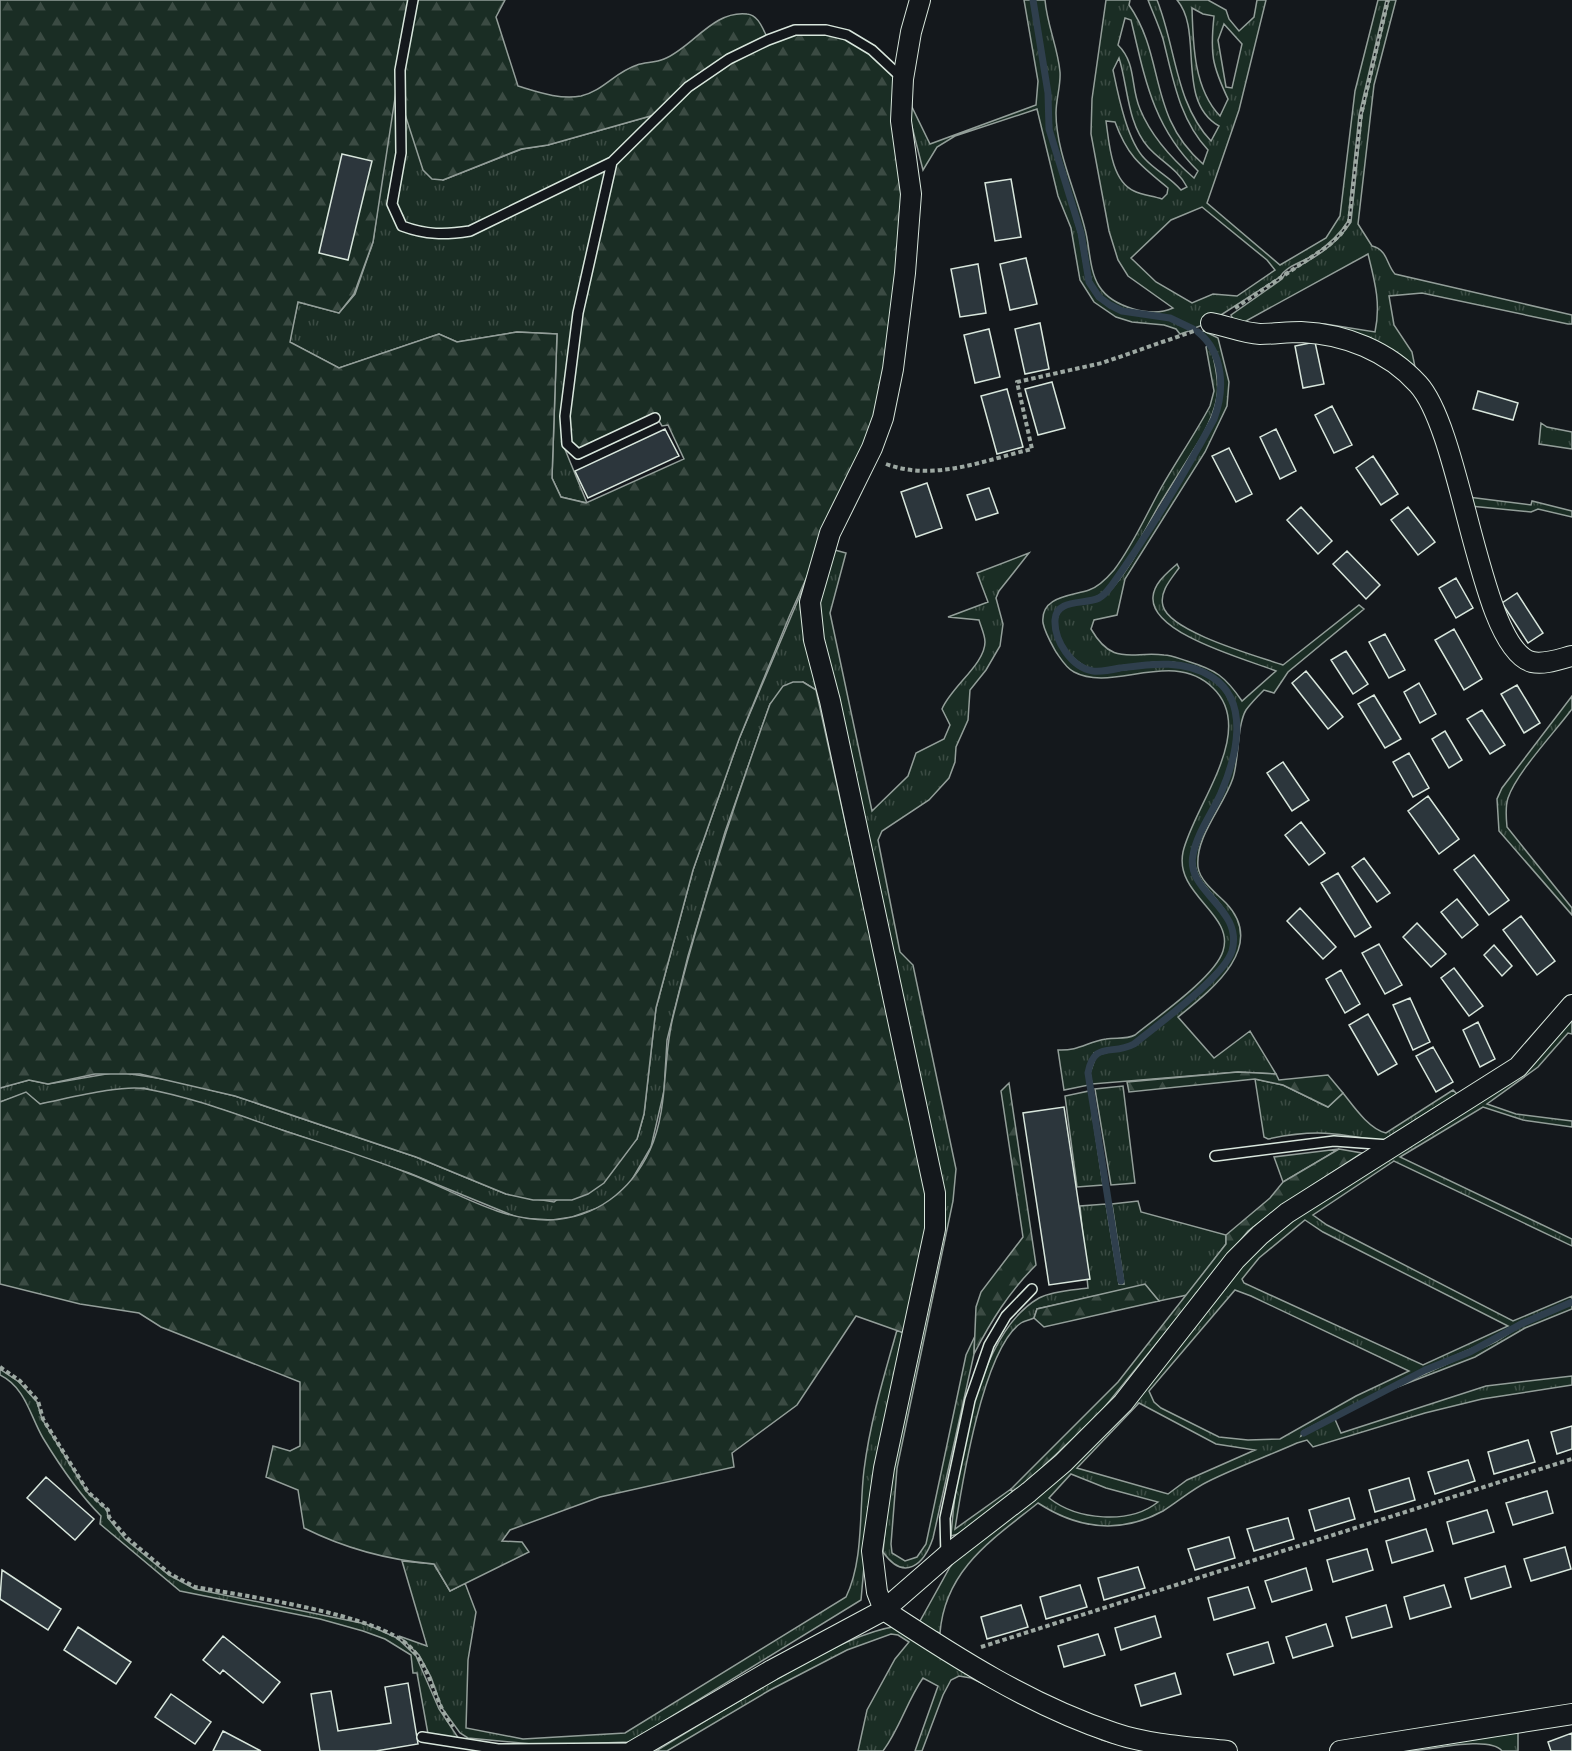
<svg xmlns="http://www.w3.org/2000/svg" width="1572" height="1751" font-family="Ubuntu,sans-serif">
<style>
.grass{fill:url(#grass-tufts);stroke:#939e99;stroke-width:1.5;fill-rule:evenodd}
.forest{fill:url(#forest-firs);stroke:#939e99;stroke-width:1.5}
.lines{fill:none;stroke-linecap:round;stroke-linejoin:round}
.stream{stroke:#2f3f4d;stroke-width:7}
.building{fill:#2c363c;stroke:#d8e6dc;stroke-width:1.5}
.lane-casing{stroke:#d8e6dc;stroke-width:12}
.street-casing{stroke:#d8e6dc;stroke-width:22}
.path{stroke:#9da8a2;stroke-width:4;stroke-dasharray:4.5 3;stroke-linecap:butt}
.lane{stroke:#14181c;stroke-width:9}
.street{stroke:#14181c;stroke-width:20}
</style>
<defs>
<pattern id="grass-tufts" width="24" height="20" patternUnits="userSpaceOnUse" patternTransform="scale(1.5)"><rect width="24" height="20" fill="#1a2d24"/><path d="M3 7l-1-3M5 7V3M7 7l1-3M15 17l-1-3M17 17v-4M19 17l1-3" fill="none" stroke="#3b4b43"/></pattern>
<pattern id="forest-firs" width="22" height="20" patternUnits="userSpaceOnUse" patternTransform="scale(1.5)"><rect width="22" height="20" fill="#1a2d24"/><path d="M5 1l3.5 6h-7zM16 11l3.5 6h-7z" fill="#3b4b43"/></pattern>
</defs>
<rect width="100%" height="100%" fill="#14181c"/>
<path class="grass" d="M1024,0H1032L1046,93L1048,129L1079,234L1087,282L1098,298L1109,307L1122,312L1170,320L1192,330L1180,334L1176,329L1164,325L1132,322L1116,317L1094,302L1080,280L1071,228L1058,196L1037,109L955,136L937,147L923,170L907,107L909,66L912,107L930,144L1036,105L1038,81Z
M1035,0H1045C1047,25 1058,48 1060,72C1061,85 1056,99 1056,113C1056,151 1076,192 1085,229C1090,247 1089,270 1099,286C1112,307 1151,318 1173,308L1128,276L1118,260L1109,231L1091,134L1092,99L1106,0H1130L1129,5C1166,58 1147,115 1203,164L1208,150C1179,119 1173,78 1163,39C1159,26 1153,13 1148,0H1157C1176,47 1175,103 1211,141L1219,126C1175,101 1204,31 1177,0H1208L1226,10L1229,19L1239,31L1254,17L1257,0H1266L1239,110L1207,203L1280,265L1326,238L1340,216L1355,91L1378,0H1386L1359,115L1348,221C1339,236 1327,246 1312,256C1302,262 1286,266 1280,277L1210,322L1195,328L1171,317L1123,309L1111,304L1100,296L1091,281L1082,233L1051,129L1049,93ZM1192,8L1203,14L1214,16C1210,54 1212,65 1228,99L1220,116C1194,89 1193,45 1192,8ZM1125,18L1131,20C1145,79 1153,127 1198,171L1194,178C1172,159 1151,136 1140,109C1130,86 1137,64 1118,45ZM1224,24L1242,44L1232,88L1226,87L1218,40ZM1119,58C1128,86 1127,123 1148,147C1160,161 1178,169 1187,187L1181,190C1170,177 1156,171 1145,159C1127,141 1118,94 1113,70ZM1106,121L1115,122C1128,157 1140,165 1168,188L1167,194L1162,199C1153,196 1142,195 1134,191C1111,181 1109,142 1106,121ZM1202,207L1267,260L1275,270L1237,296L1213,294L1192,303L1156,282L1131,258L1171,220Z
M1389,0H1396L1374,85L1358,224L1372,246C1388,250 1386,264 1395,274L1572,315V324H1568L1422,293L1389,296L1394,325L1412,352L1416,372L1299,330L1234,321L1231,315L1282,279L1285,274C1311,260 1335,247 1351,222L1362,115ZM1368,254C1375,282 1381,304 1375,332L1325,324L1269,325L1244,322Z
M397,70L398,152L389,204L400,229C425,238 445,239 471,234L609,167L564,447L587,503L561,497L552,478L557,334L517,332L457,342L439,334L339,368L289,342L298,302L339,313L355,294L373,242Z
M402,105L443,180L522,149L548,145L654,115L610,160L469,228L424,230L404,223L395,203Z
M1204,331L1218,338L1229,382L1227,406L1205,452L1125,579L1117,615L1094,620L1091,629C1113,667 1131,651 1164,655C1172,655 1180,659 1187,661C1216,670 1225,676 1242,701L1276,671C1249,660 1150,634 1153,597C1154,583 1167,573 1177,564L1179,568C1171,579 1159,592 1163,606C1170,632 1257,656 1283,665L1359,605L1364,609L1288,672L1274,693L1264,690C1258,696 1251,703 1246,710C1237,725 1239,760 1233,778C1224,806 1195,836 1198,867C1200,881 1216,893 1226,903C1268,947 1210,991 1178,1017L1214,1058L1250,1031L1276,1074L1238,1072L1092,1084L1090,1073L1096,1056C1109,1050 1122,1052 1135,1045C1158,1027 1226,977 1234,951C1237,938 1232,922 1225,911C1213,892 1195,882 1194,858C1201,830 1218,805 1228,778C1250,721 1240,670 1172,662C1144,659 1117,672 1090,669C1073,661 1052,640 1057,619C1061,597 1094,608 1107,594C1129,571 1145,538 1161,510C1179,480 1198,451 1215,420C1226,391 1226,352 1200,332Z
M1210,344C1221,385 1222,400 1201,438C1187,461 1172,484 1158,507C1142,535 1127,567 1105,591C1091,607 1057,593 1053,619C1052,628 1056,637 1060,645C1066,656 1076,669 1089,672C1098,675 1107,672 1116,671C1147,666 1185,658 1212,679C1255,711 1229,773 1210,812C1203,826 1192,842 1191,858C1187,894 1240,909 1231,949C1225,973 1154,1025 1133,1043C1121,1050 1107,1047 1094,1053L1087,1072L1089,1085L1064,1090L1058,1050C1079,1051 1087,1042 1106,1039C1116,1037 1125,1040 1135,1035C1157,1017 1215,977 1223,951C1235,914 1174,895 1183,852C1193,807 1258,731 1213,688C1172,648 1113,693 1074,672C1066,668 1061,659 1056,652C1051,643 1045,633 1043,623C1040,596 1072,596 1089,590C1098,587 1108,577 1114,570C1133,545 1146,515 1161,488C1177,460 1195,434 1210,406L1214,391L1206,347Z
M1541,423L1547,427L1572,432V449L1539,444Z
M1468,497L1531,505L1532,501L1572,511V517L1538,509L1531,512L1470,506Z
M831,549L846,553L830,613L872,811L908,776L916,753L944,739L950,725L942,709C951,687 985,664 985,642C985,635 981,627 979,620L948,617L988,602L977,573L1029,553L999,591L996,598L1003,624L1000,646L986,670L970,690L968,720L956,747L955,762L949,778L929,800L882,831L878,840L900,952L913,965L956,1169L953,1201L897,1468L891,1544L892,1553L905,1561L917,1557L926,1544L966,1355L975,1336L974,1354L933,1538C924,1565 904,1582 883,1552L891,1468L909,1385L820,624V601Z
M807,579L803,613L816,690L803,682L770,704L725,832L688,956L667,1040L664,1091L651,1147L630,1183L606,1205L572,1217L552,1220L519,1218L409,1173L223,1110L144,1088L40,1104L26,1093L0,1102V1088L29,1080L48,1084L118,1072L170,1080L235,1096L416,1157L506,1194L554,1202L637,1139L644,1114L656,1008L693,870L739,739Z
M1572,696V709C1555,732 1517,772 1508,798C1505,807 1506,817 1507,827L1572,908V915L1499,831L1497,799L1502,788Z
M1572,1014V1034L1568,1033L1538,1067L1487,1104L1516,1114L1572,1121V1127L1523,1120L1483,1107L1400,1157L1572,1239V1246L1394,1161L1313,1215L1327,1225L1513,1321L1572,1296V1301L1520,1322L1494,1339L1424,1369L1303,1431L1301,1436L1334,1417L1341,1433L1486,1386L1572,1376V1385L1482,1399L1425,1413L1313,1447L1307,1440L1297,1443C1268,1456 1237,1467 1209,1481C1192,1489 1179,1501 1163,1511C1119,1535 1078,1529 1038,1503C993,1539 945,1569 940,1633L930,1630L920,1621L950,1567L959,1556L987,1535L1227,1280L1281,1228L1368,1168ZM1305,1220L1323,1232L1508,1326L1423,1365L1244,1283L1242,1279L1259,1258ZM1235,1290L1251,1296L1409,1371L1356,1396L1280,1439L1248,1440L1219,1437L1161,1408L1154,1402L1149,1391ZM1139,1403L1216,1444L1255,1450L1187,1480L1168,1494L1077,1468ZM1071,1474L1106,1488L1158,1502C1129,1525 1077,1520 1049,1498Z
M1255,1079L1283,1085L1328,1107L1343,1093C1354,1107 1369,1129 1386,1133L1453,1090L1457,1094L1382,1141C1336,1133 1315,1129 1268,1139L1264,1137Z
M1123,1086L1135,1183L1111,1185L1095,1089Z
M1089,1091L1103,1185L1077,1187L1065,1096Z
M1339,1149L1283,1182L1274,1157Z
M1138,1201L1141,1212L1226,1235V1244L1187,1295L1159,1301L1145,1285L1037,1309L1034,1318C1030,1320 1024,1321 1021,1323C983,1349 962,1484 955,1529L1011,1489L1014,1494L958,1534L951,1536C956,1469 976,1334 1039,1298C1052,1291 1074,1290 1088,1288L1080,1206L1106,1204L1119,1284H1124L1112,1204Z
M1572,1304V1309L1525,1328L1475,1357L1387,1391L1495,1342L1522,1325Z
M897,1330L904,1333L871,1488L861,1600L630,1742L542,1745L468,1738L460,1733L442,1708L431,1677L419,1655L399,1636L427,1646L402,1561L434,1564L450,1591L465,1583L476,1612L468,1660L466,1728L523,1739L625,1733L846,1597C864,1560 859,1510 864,1470C870,1422 884,1376 897,1330Z
M0,1369L19,1382L37,1402L42,1419L87,1492L107,1510L108,1518L125,1539L169,1575L195,1589L366,1624L397,1638L416,1656L439,1709L459,1739L428,1734L417,1673H413L411,1655L385,1639L363,1631L320,1619L180,1591L100,1524L101,1516C78,1493 60,1466 43,1438C30,1416 26,1388 0,1375Z
M898,1626L1121,1745L1102,1740L971,1678L959,1676L951,1680L943,1695L922,1751H915L938,1686L923,1678C907,1701 900,1728 883,1751H858L867,1710L895,1659L909,1642L898,1635L891,1634L847,1650L770,1690L667,1751H656C698,1725 740,1700 784,1675C819,1656 858,1632 898,1626Z
M1518,1730V1751H1502C1490,1735 1430,1750 1411,1751C1396,1751 1382,1751 1368,1751Z"/>
<path class="forest" d="M0,0H410L373,242L354,294L339,313L298,302L290,342L339,368L439,334L457,342L517,332L557,334L552,478L561,497L586,503L684,459L668,425L662,426L656,416L579,452L569,443L567,416L581,313L614,165L690,89L731,62L769,42L796,33H826L846,38L870,53L898,79L903,191V244L881,411L789,617L739,739L693,870L656,1008L644,1114L637,1139L604,1183L588,1194L572,1200H533L506,1194L416,1157L235,1096L140,1074H95L48,1084L29,1080L0,1088Z
M416,0H505L496,17L518,86C538,92 560,100 581,96C603,91 615,72 637,65C645,62 655,63 664,59C692,48 713,10 747,14C758,15 762,27 767,37L654,115L548,145L521,149L443,180L432,179L423,170L402,105L403,71Z
M793,682H803L816,690L924,1179L928,1219L904,1333L856,1316L797,1405L732,1453L734,1467L600,1497L510,1530L502,1541L522,1542L529,1552L450,1591L434,1564C387,1560 346,1549 304,1528L298,1490L266,1477L273,1446L290,1451L300,1446V1382L161,1327L139,1313L80,1304L0,1284V1102L26,1092L40,1104C66,1099 122,1084 146,1089C192,1097 238,1115 282,1130C324,1144 368,1157 410,1174C455,1191 500,1221 549,1220C595,1219 631,1191 650,1150C669,1108 662,1061 673,1017C699,910 733,807 770,704L783,686Z
M1238,1072L1276,1074L1279,1080L1328,1075L1343,1093L1328,1107L1283,1085L1255,1079L1129,1092L1127,1082Z
M1009,1083L1036,1265C1009,1292 991,1321 974,1354L976,1307L981,1292L1023,1237L1001,1091Z
M1339,1149L1362,1153L1282,1205L1248,1231L1099,1414L1014,1494L1011,1489L1118,1382L1226,1244V1235L1270,1198L1283,1182Z
M1145,1284L1159,1301L1044,1327L1034,1318L1037,1309Z"/>
<g class="lines">
<path class="stream" d="M1033,0L1048,93L1049,129L1081,233L1089,282L1099,297L1110,305L1122,311L1170,318L1193,329
M1121,1281L1088,1073C1094,1040 1112,1056 1134,1044C1157,1025 1224,977 1232,951C1244,908 1185,892 1193,855C1197,833 1212,813 1221,793C1236,758 1251,702 1212,677C1184,659 1151,664 1120,668C1111,670 1102,672 1093,671C1072,668 1054,641 1055,620C1056,598 1085,605 1099,598C1105,595 1108,590 1112,585C1149,533 1183,476 1214,419C1225,390 1224,353 1198,332
M1304,1433L1425,1370L1470,1352L1521,1324L1572,1302"/>
</g>
<path class="building" d="M342,154L372,161L348,260L319,253Z
M1011,179L1021,237L995,241L985,183Z
M1026,258L1037,304L1010,310L1000,264Z
M978,264L986,313L960,317L951,269Z
M1040,323L1049,369L1025,374L1015,329Z
M989,329L1000,377L975,383L964,335Z
M1315,342L1324,384L1303,388L1295,346Z
M1052,382L1065,428L1038,435L1025,389Z
M1007,389L1023,447L997,454L981,396Z
M1478,391L1518,403L1513,420L1473,409Z
M1332,406L1352,445L1334,453L1315,415Z
M665,429L679,456L588,498L575,471Z
M1276,429L1296,471L1280,479L1260,437Z
M1229,448L1252,494L1236,502L1212,456Z
M1373,456L1398,494L1381,505L1356,468Z
M927,483L942,528L916,537L901,492Z
M989,488L998,513L976,520L967,495Z
M1301,507L1332,541L1318,554L1287,520Z
M1408,507L1435,542L1418,555L1391,520Z
M1347,551L1380,585L1366,599L1333,564Z
M1456,578L1473,608L1456,618L1439,588Z
M1517,593L1543,633L1528,643L1502,603Z
M1454,629L1482,679L1464,690L1435,640Z
M1385,634L1405,670L1389,678L1369,642Z
M1346,651L1368,684L1353,694L1331,660Z
M1306,671L1343,717L1328,729L1292,683Z
M1419,683L1436,714L1420,723L1404,692Z
M1517,685L1540,723L1524,733L1501,694Z
M1374,695L1401,739L1385,748L1358,704Z
M1482,710L1505,745L1490,754L1467,719Z
M1445,731L1462,760L1449,768L1432,739Z
M1409,753L1429,788L1413,797L1393,762Z
M1283,762L1309,800L1292,811L1267,773Z
M1428,796L1459,839L1439,854L1408,811Z
M1301,822L1325,853L1309,865L1285,835Z
M1474,855L1509,900L1489,915L1454,870Z
M1364,858L1390,893L1377,902L1352,867Z
M1338,873L1371,927L1355,937L1321,883Z
M1457,899L1478,925L1462,938L1441,912Z
M1300,908L1336,947L1323,959L1287,921Z
M1521,916L1555,961L1537,975L1503,930Z
M1417,923L1446,954L1431,967L1403,937Z
M1379,944L1402,985L1385,994L1362,953Z
M1494,945L1512,966L1502,976L1484,955Z
M1454,968L1483,1006L1469,1016L1441,978Z
M1341,970L1360,1004L1345,1013L1326,979Z
M1410,998L1430,1042L1413,1050L1393,1005Z
M1368,1014L1397,1064L1378,1075L1349,1025Z
M1478,1022L1495,1059L1480,1067L1463,1030Z
M1433,1047L1453,1082L1436,1092L1416,1056Z
M1064,1107L1090,1279L1049,1285L1023,1113Z
M1572,1426V1449L1557,1454L1551,1432Z
M1528,1440L1535,1462L1494,1474L1488,1452Z
M1468,1460L1475,1481L1435,1494L1428,1472Z
M46,1477L94,1519L75,1540L27,1498Z
M1409,1478L1415,1500L1375,1512L1369,1490Z
M1547,1491L1553,1513L1513,1525L1506,1503Z
M1349,1498L1355,1519L1315,1531L1309,1510Z
M1487,1510L1494,1532L1453,1544L1447,1522Z
M1288,1518L1294,1539L1254,1551L1247,1529Z
M1426,1529L1433,1551L1392,1563L1386,1541Z
M1229,1537L1235,1558L1195,1570L1188,1549Z
M1565,1547L1571,1569L1531,1581L1524,1559Z
M1367,1549L1373,1570L1333,1582L1327,1560Z
M1505,1566L1511,1587L1471,1599L1465,1578Z
M1138,1567L1145,1588L1104,1600L1098,1578Z
M1306,1568L1312,1590L1272,1602L1265,1581Z
M2,1570L61,1609L48,1630L0,1599Z
M1080,1585L1087,1607L1046,1619L1040,1597Z
M1444,1585L1451,1607L1410,1619L1404,1597Z
M1248,1587L1255,1608L1214,1620L1208,1598Z
M1021,1605L1028,1627L987,1639L981,1617Z
M1386,1605L1392,1627L1352,1638L1346,1617Z
M1155,1616L1161,1637L1121,1650L1115,1628Z
M1326,1624L1333,1646L1293,1658L1286,1637Z
M78,1627L131,1662L116,1684L64,1650Z
M1098,1634L1105,1655L1064,1667L1058,1646Z
M223,1636L280,1682L263,1703L223,1670L220,1674L203,1660Z
M1268,1642L1274,1663L1234,1675L1227,1654Z
M1175,1673L1181,1694L1141,1706L1135,1685Z
M408,1683L418,1744L376,1751H320L311,1694L331,1691L338,1731L391,1723L385,1687Z
M171,1694L211,1722L195,1744L155,1717Z
M223,1731L261,1751H213Z
M1572,1733V1751H1551L1548,1742Z"/>
<g class="lines">
<g class="lane-casing">
<path id="lane" d="M413,0L400,70L401,153L392,204L402,226C426,235 445,235 470,231L612,162L688,87L729,59L768,40L795,30H826L847,35L872,50L903,79
M612,162L578,313L565,416L567,444L578,454L655,418
M1215,1156L1334,1141L1389,1145
M946,1556L945,1518L970,1400L989,1345L1006,1316L1032,1289
M422,1737L498,1749L636,1748"/>
</g>
<g class="street-casing">
<path id="street" d="M920,0L911,32L903,79L901,121L911,194L905,273L893,369L883,418L872,448L830,533L810,602L814,640L830,701L935,1193V1229L884,1468L872,1551L877,1592L884,1610C957,1658 1030,1705 1114,1733C1149,1745 1189,1747 1227,1751
M1211,323C1227,326 1243,333 1260,334C1273,334 1287,332 1301,332C1345,334 1388,351 1418,384C1463,433 1479,648 1532,662C1544,665 1560,659 1572,656
M633,1751L772,1670L884,1610L946,1556L1029,1492L1063,1463L1123,1403L1235,1260L1260,1235L1287,1213L1518,1067L1572,1005
M1340,1751L1572,1714"/>
</g>
<path class="path" d="M1235,308L1328,246L1341,234L1349,222L1361,115L1388,0
M886,464C934,482 985,460 1032,449L1017,382L1102,363L1194,331
M0,1367L20,1381L38,1401L43,1419L88,1492L108,1510L109,1517L127,1538L170,1574L195,1587C244,1596 378,1614 410,1647C432,1669 434,1703 453,1727
M981,1647L1572,1459"/>
<use href="#lane" class="lane"/>
<use href="#street" class="street"/>
</g>
</svg>
